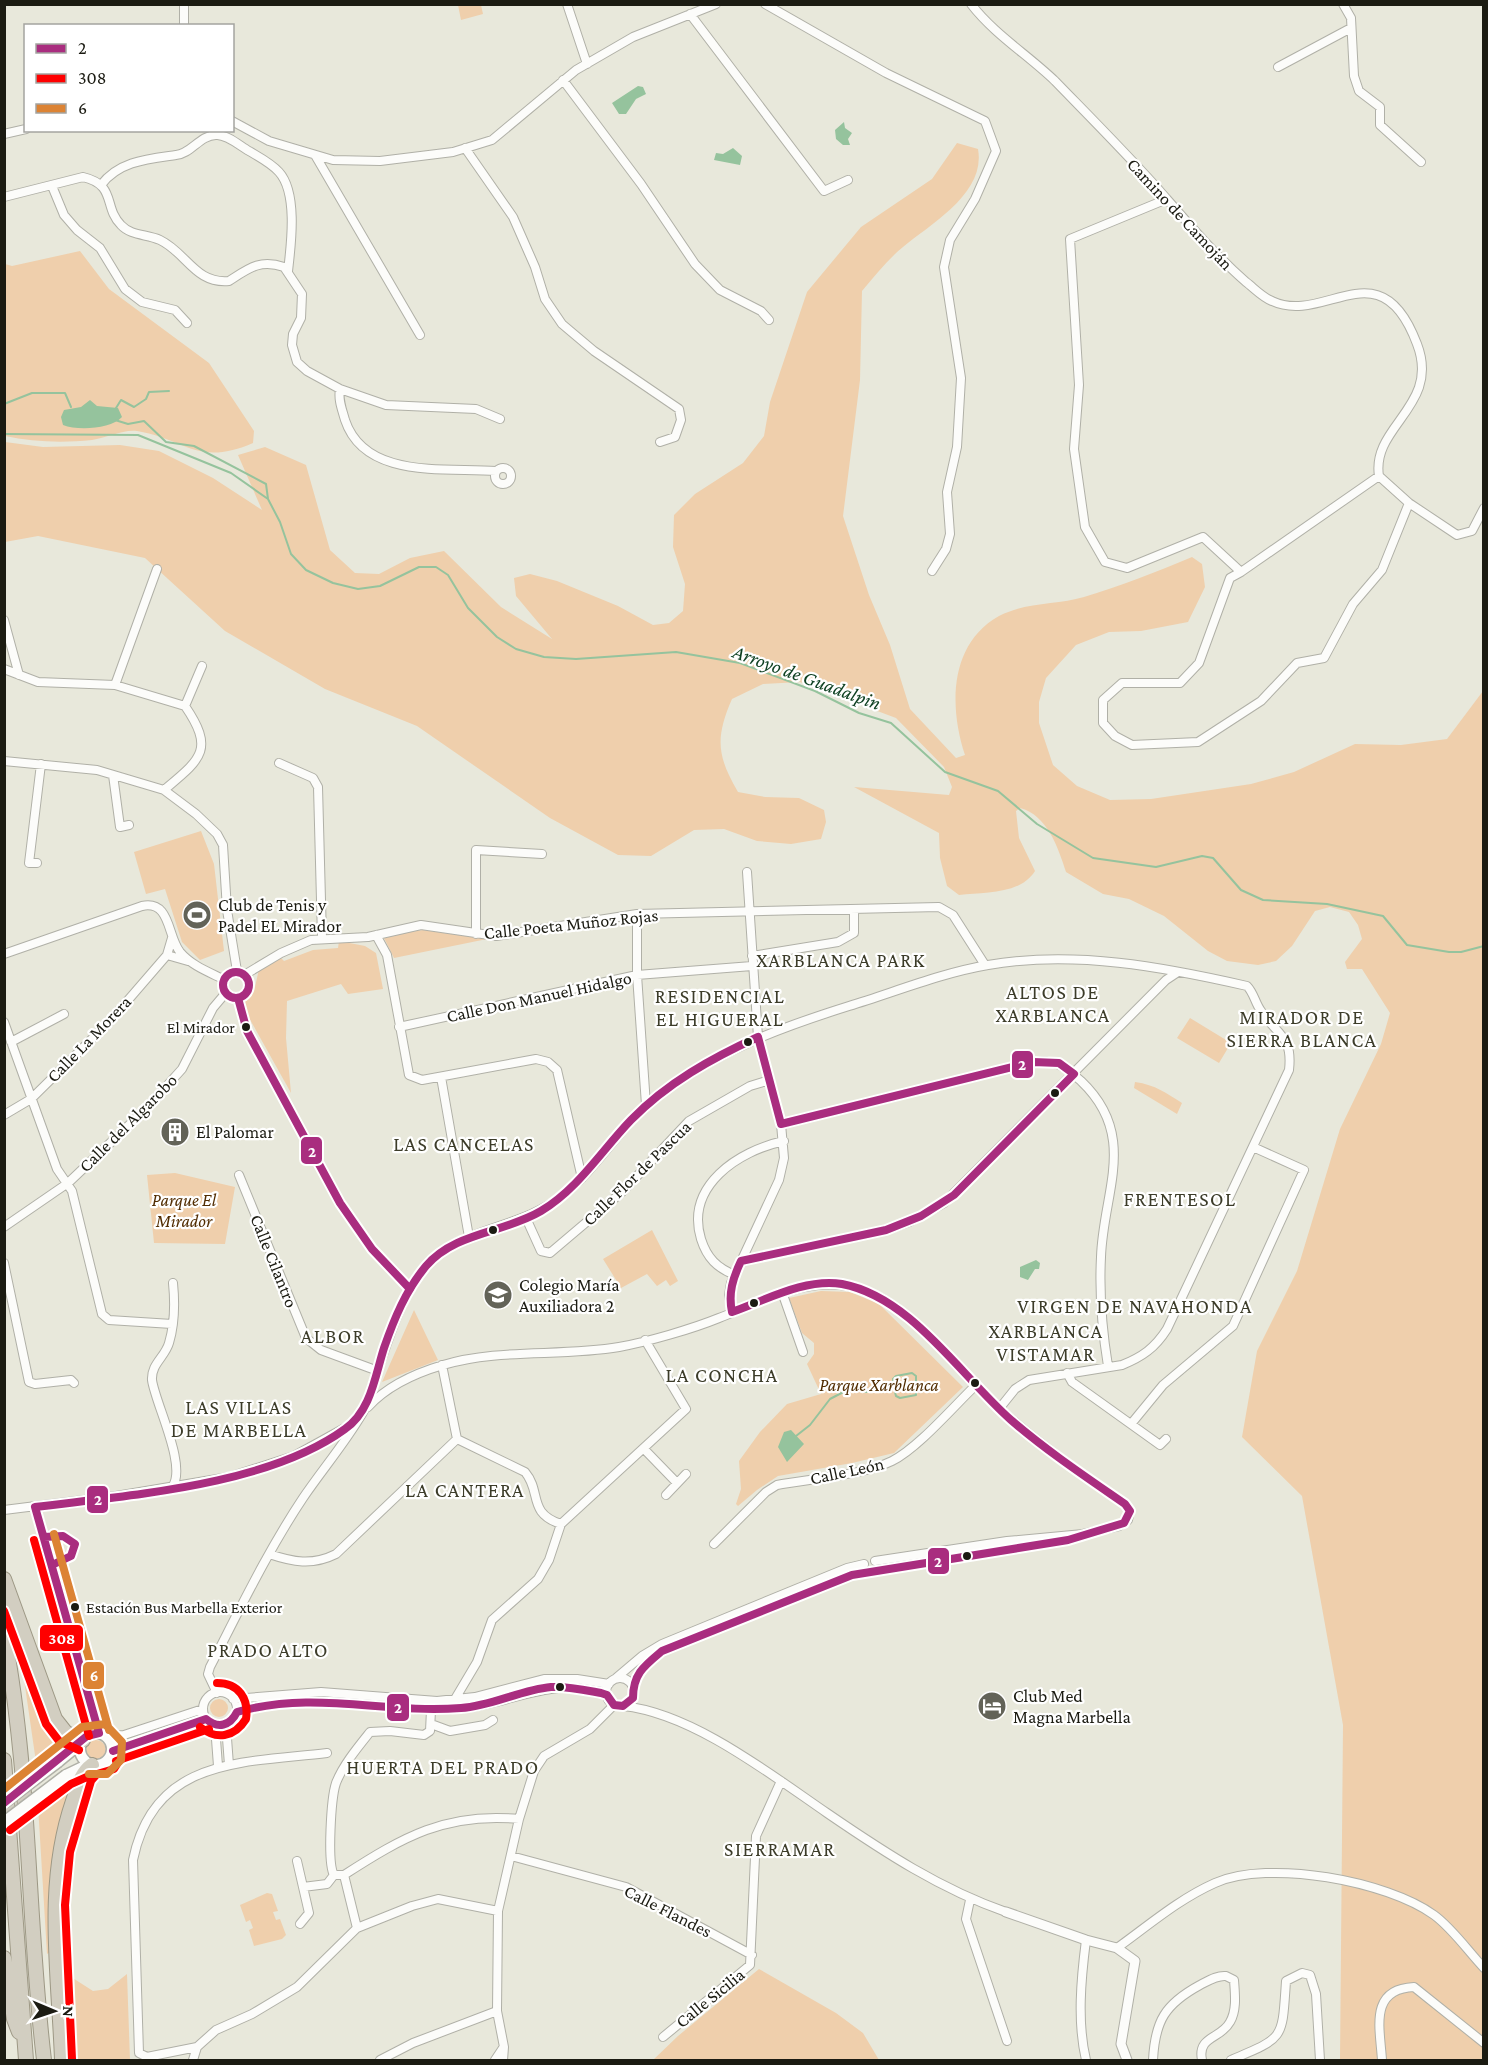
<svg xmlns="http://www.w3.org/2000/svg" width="1488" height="2065" font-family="'Crimson Pro',serif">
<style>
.green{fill:#efcfac}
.water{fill:#95c39d}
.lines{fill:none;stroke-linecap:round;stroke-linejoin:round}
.stream{stroke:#95c39d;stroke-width:2}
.minor-casing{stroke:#b0b0a7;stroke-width:10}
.tertiary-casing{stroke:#b0b0a7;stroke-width:11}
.secondary-casing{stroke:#b0b0a7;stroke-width:13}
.motorway-casing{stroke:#9d9885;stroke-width:16}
.minor{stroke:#fcfcfa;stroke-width:8}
.tertiary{stroke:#fcfcfa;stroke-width:9}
.secondary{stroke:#fcfcfa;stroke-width:10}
.motorway{stroke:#d2cec1;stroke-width:14}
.secondary-bridge-casing{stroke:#b0b0a7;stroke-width:13;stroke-linecap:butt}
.secondary-bridge{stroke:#fcfcfa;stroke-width:10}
.bus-1-casing{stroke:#fff;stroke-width:12}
.bus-2-casing{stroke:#fff;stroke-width:12}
.bus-3-casing{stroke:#fff;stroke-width:12}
.bus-1{stroke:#a92d7f;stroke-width:8}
.bus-2{stroke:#f00;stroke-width:8}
.bus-3{stroke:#dc8334;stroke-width:8}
.bus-dot{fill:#1b1b12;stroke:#fff;stroke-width:2}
.labels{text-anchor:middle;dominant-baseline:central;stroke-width:4.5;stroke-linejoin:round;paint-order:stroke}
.bus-label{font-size:16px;fill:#1b1b12;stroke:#fff;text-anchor:end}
.street-label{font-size:18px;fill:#1b1b12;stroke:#fff}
.poi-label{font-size:18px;fill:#1b1b12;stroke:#fff;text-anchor:start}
.park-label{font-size:18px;font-style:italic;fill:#512c00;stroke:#fff}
.water-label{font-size:20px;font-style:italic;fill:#0c3f20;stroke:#fff}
.neighbourhood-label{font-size:20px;letter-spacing:1.5px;fill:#3c3c29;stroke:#fff}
.line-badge{stroke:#fff;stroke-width:2}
.badge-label{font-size:16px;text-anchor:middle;font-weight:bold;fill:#fff}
</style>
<rect width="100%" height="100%" fill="#e8e8db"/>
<path class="green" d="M458,5H481L483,14L461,20Z
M957,143L978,149C986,193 932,223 903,247C888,259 875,276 862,291L860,380L843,516L869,595L890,645L910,709L956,758L965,755C949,707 949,644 999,616C1025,602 1057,605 1084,597C1120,586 1157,572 1192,557L1202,564L1205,587L1188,622L1141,631L1109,632L1076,645L1046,678L1039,702V723L1053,765L1077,786L1110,800L1151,799L1251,784L1294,772L1355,744L1401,745L1447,739L1483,691V2060H1340L1343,1725L1302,1496L1242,1437L1257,1351L1297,1271L1340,1129L1381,1044L1390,1013L1362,969H1347L1345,962L1362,939L1358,925L1349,912L1330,907L1315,911L1292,946L1276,961L1258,965L1227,961L1208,951L1164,916L1129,899L1103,894L1066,872C1058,847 1047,815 1020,808L1016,811L1019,838L1035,871C1020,895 984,892 959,895L947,886L940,858L939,833L854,787L949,795L952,787L944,767L896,718L800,682L763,684L732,699C715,738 717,756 738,792L765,797L799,798L824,810L826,822L821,839L791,844L757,841L724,829L694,830L651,856L618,855L550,818L417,726L325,689L225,631L145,558L38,536L5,542V442L43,447L120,445L159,451L213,478L262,510L238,455L265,447L306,465L330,550L355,573L379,574L410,558L444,551L501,607L552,639L516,596L514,578L530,574L557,581L618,606L653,625L669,623L683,611L685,584L673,547L674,515L695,494L743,463L764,436L770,402L807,292L861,227L932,179Z
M80,251L109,289L209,363L254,431L253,443C198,467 185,439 137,431C124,429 106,438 92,440C63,443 32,442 5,436V264L12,266Z
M201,831L214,864L224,951L200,960L182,942L165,889L146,894L134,852Z
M423,930L487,939L394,958L383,936Z
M339,941L365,946L376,953L383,989L348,994L341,984L287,1001L286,1038L291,1093L248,1016L244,1018L242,1000L255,987L259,969L280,957L284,961L313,950L338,948Z
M1190,1018L1231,1043L1219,1063L1177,1038Z
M1135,1082C1156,1085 1166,1093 1182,1103L1177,1114L1134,1088Z
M175,1173L235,1187L225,1244L154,1243L147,1175Z
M652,1230L678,1281L670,1286L666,1280L657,1286L647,1274L621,1288L603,1259Z
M821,1291L850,1292L879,1304L963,1387L894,1453L852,1463L778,1476L757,1490L738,1506L736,1504L741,1489L739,1461L760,1432L787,1404L821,1394L807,1364L814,1354V1343L802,1333L789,1298Z
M414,1310L438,1360L382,1382Z
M16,1624L58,1732L66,1744L63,1750L37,1769Z
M210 1708a9 9 0 1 1 18 0a9 9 0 1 1-18 0Z
M86 1750a10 10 0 1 1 20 0a10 10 0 1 1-20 0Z
M73,1781L50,1952L47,1954L38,1805Z
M267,1893L272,1894L278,1911L273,1912L276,1920L280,1919L286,1935L282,1939L254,1946L249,1930L253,1928L250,1920L246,1922L240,1905Z
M759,1969L836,2013L863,2033L879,2060H653L678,2036Z
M65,1973L93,1991L108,1989L127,1974L130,2060H71Z"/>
<path class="water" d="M638,86L643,87L646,94L636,99L626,114H619L612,103Z
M844,122L845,128L852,133L848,139L850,145H843L836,139L835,130Z
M733,148L742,156L740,165L714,160L716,153L723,154Z
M90,400L97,406L118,408L122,417C111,429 78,431 63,425L61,417L64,410L81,407Z
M1036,1260L1040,1263L1039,1269H1035L1028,1280L1020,1277V1267Z
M791,1430L804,1444L787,1462L778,1447L784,1432Z"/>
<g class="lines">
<path class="stream" d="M4,404L32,393H65L71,407
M116,408L121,400L134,407L146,399L149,392L169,391
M115,420L128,424L144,421L166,442L194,446L266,484L268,499
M4,434L138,435L231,473L268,499L280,522L291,554L306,570L333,583L358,589L380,586L419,567H436L448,575L468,608L497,637L516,649L544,657L576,659L676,652L740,663L815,691L859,713L891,723L945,772L998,791L1037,824L1093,858L1156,867L1202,856L1213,858L1241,890L1263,900L1327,904L1383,916L1407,945L1449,952H1461L1484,946
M796,1436L810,1425L830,1399L851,1388L866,1392L894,1388L896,1396L900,1398L916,1395V1376L912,1373L896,1376L893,1379L894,1388"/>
<g class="minor-casing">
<path id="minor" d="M184,4V26
M567,4L587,64
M765,4L886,73L985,121L996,151L975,199L950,240L944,267L961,378L957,447L947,492L950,534L946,549L932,571
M971,4C994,34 1028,55 1055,81C1090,117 1125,152 1159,190C1187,222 1214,254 1246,282C1254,288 1262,297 1272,301C1325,326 1380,245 1417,344C1441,406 1371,426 1379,476L1409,503L1457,535L1472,531L1484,508
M1343,4L1351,18L1354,76L1359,91L1380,107V125L1421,162
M690,14L824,191L848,180
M1278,67L1351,28
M563,80L641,184L695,264L720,290L761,311L769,320
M232,121L269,141L333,160L380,161L453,152L492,140L576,70L633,37L716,4
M4,134L26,129
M465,148L513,217L535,267L545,299L562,324L594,351L679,409L681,420L675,437L660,442
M315,155L420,335
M101,185C119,161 148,159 176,155C191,154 200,135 216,135C227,134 240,146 249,151C259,157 271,163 279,172C298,193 291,245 288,271
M52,186L64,215L77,230L100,248L125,289L142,302L175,310L187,323
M4,197L83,177C117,185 103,207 121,225C131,236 147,234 160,240C187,253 195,284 229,281C249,268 260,259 284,267L302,294L301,318L293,334L292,345L297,362L307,371L340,389L386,405L476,409L500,419
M1167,199L1070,239L1079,385L1074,449L1085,527L1105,562L1127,568L1203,537L1241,572L1379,476
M340,389C338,400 342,409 345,420C365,480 446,467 496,471
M495 476a8 8 0 1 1 16 0a8 8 0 1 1-16 0Z
M1241,572L1230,578L1199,663L1180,683H1122L1103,700V723L1115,736L1132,745L1198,742L1261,701L1297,663L1324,658L1353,604L1382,570L1409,503
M4,620L19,675
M4,669L38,682L115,685L185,706C215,750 201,759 164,790
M115,685L157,569
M185,706L202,666
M4,761L97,770L164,790L196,814L217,834L223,845L227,910L237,971
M279,763L313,778L318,787L322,938
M113,775L120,827L129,825
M37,863H29L41,764
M637,914V975L646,1105
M476,934V850L542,854
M376,935L387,955L409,1075L422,1080L536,1059L548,1062L557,1070L582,1178
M4,954L142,906C171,900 167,936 180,952C192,966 209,972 225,980
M167,955L188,961
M752,956L838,942L854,933V909
M223 985a13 13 0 1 1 26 0a13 13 0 1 1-26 0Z
M246,974L281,953L311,940L368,937L421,925L496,936L637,914L939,907L953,915L985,965
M238,998L247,1031L340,1203L372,1249L410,1289
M4,1022L57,1169L72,1191L102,1314L109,1320L172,1324
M399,1027L637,975L752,966
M11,1042L64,1014
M441,1077L469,1237
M4,1115L31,1099L110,1021L167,955L172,938
M781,1124L1033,1062C1056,1059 1065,1067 1081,1081C1139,1136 1103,1192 1101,1257C1099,1295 1102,1329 1108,1366
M239,1175L306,1338L321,1350L378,1371
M526,1218L541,1251L550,1253L622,1192L689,1121L750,1086L770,1080
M4,1227L68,1183L145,1110L182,1069L213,1008L224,995
M741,1261L886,1230L909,1222L944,1203L1166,980L1178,972
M4,1263L29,1382L35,1384L71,1380L74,1383
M735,1275C717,1268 707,1258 701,1239C685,1186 738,1151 784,1141
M782,1292L803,1352
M732,1312L729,1295L731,1283L779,1180L784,1158L781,1124L758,1037L747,872
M1067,1373L1072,1382L1160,1445L1166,1439
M368,1407C387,1386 416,1373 443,1365C499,1348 561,1357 619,1347C647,1342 692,1329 719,1318C769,1299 817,1270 871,1293C917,1312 955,1368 992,1402C1033,1440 1079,1472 1125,1504L1130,1511L1128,1520L1119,1526L1083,1534L1007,1541L875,1561
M1131,1424L1163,1385L1233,1326L1304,1170L1253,1147
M457,1439L525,1472C542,1492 527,1513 561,1524
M644,1449L677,1483
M172,1487C188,1467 155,1403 152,1380C151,1364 165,1357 169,1343C175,1323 175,1303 173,1283
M666,1495L686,1474
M35,1507L99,1733
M4,1510L116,1496L229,1477L294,1456L352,1424
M44,1537L63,1536L75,1544L71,1556L52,1565
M714,1544L766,1492L777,1485C809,1479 864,1475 892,1461C918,1448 953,1407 975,1386
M269,1554C293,1562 312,1566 336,1554L457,1439L442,1365
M606 1692a14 14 0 1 1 28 0a14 14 0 1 1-28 0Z
M616,1678L642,1656L662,1644L847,1568L864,1564
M633,1685L643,1666L662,1651L852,1575L1074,1538
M203 1709a17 17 0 1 1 34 0a17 17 0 1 1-34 0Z
M217,1693L208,1674L210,1667C239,1611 267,1552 303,1498C322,1470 345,1443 362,1414C368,1404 370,1392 374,1381C388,1342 398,1302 424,1269C457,1227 519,1230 562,1196C600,1166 623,1121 662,1092C720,1050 782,1027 849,1006C895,992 941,973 988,965C1074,950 1164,967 1247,986C1254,993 1255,1003 1261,1011C1277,1035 1293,1036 1289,1070L1167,1329C1155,1348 1142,1357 1122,1365L1029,1380L1015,1389L999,1409
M233,1699L321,1692L437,1701L475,1697L544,1679H577L609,1684
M455,1699L477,1662L492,1620L538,1579L549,1560L561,1524L686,1409L645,1340
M623,1706C692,1713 770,1774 827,1813C884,1852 940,1889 1006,1912
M431,1710L430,1731L424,1735L390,1731L370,1732C358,1747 343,1765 336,1783C331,1798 327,1863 334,1875H344C403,1837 446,1812 519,1819
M237,1712C310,1685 389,1717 464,1708C513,1703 557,1674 607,1695
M431,1724L450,1731L485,1725L493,1720
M226,1725L229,1765
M215,1726L218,1766
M106,1736L124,1735L203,1709
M113,1751L206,1719
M511,1856L626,1887L752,1955
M297,1861L309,1913L300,1924
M344,1875L357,1928
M303,1887L327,1884L334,1875
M970,1900L966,1919L1007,2041
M1117,1948C1149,1925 1179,1899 1215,1883C1269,1859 1387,1881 1434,1915C1452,1928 1468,1951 1484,1968
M663,2037L750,1965L756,1836L781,1781
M197,2047L147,2057L139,2053L133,1860C154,1757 243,1763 327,1753
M193,2060L197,2047L216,2030L252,2014L297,1987L357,1928L412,1906L438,1899L498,1911
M380,2060L413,2043L497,2011
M495,2060L503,2048
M503,2060L504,2047L497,2011L498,1911L519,1819L534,1771L544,1756L590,1729L614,1705
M1086,2060C1077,2022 1081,1979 1086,1940
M1153,2060C1155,2021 1165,2004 1200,1985C1208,1981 1217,1975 1226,1976L1234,1980C1235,1994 1237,2010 1230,2022C1221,2039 1197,2036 1202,2060
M1231,2060C1285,2037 1282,2040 1286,1981L1302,1973L1310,1975L1316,1994L1320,2060
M1382,2060C1380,2028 1369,1989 1414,1987L1484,2043"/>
</g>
<g class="tertiary-casing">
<path id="tertiary" d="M1006,1912L1086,1940L1117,1948L1135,1961L1121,2044L1127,2060"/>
</g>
<g class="secondary-casing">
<path id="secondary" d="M80 1749a16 16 0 1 1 32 0a16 16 0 1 1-32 0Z
M58,1762L80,1744
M66,1775L89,1764"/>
</g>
<g class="motorway-casing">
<path id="motorway" d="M4,1579L55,1719L66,1733L83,1740
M4,1635C31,1775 27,1919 44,2060
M4,1760L26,2060
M4,1958L14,2019L19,2032
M62,2060C59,1973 44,1885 73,1801C78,1787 80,1774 92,1765"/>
</g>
<use href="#minor" class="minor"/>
<use href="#tertiary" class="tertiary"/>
<use href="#secondary" class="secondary"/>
<use href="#motorway" class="motorway"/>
<g class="secondary-bridge-casing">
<path id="secondary-bridge" d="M4,1803L58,1762
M4,1822L66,1775"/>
</g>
<use href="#secondary-bridge" class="secondary-bridge"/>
<g class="bus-1-casing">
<path id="bus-1" d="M223 985a13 13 0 1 1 26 0a13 13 0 1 1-26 0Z
M238,998L247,1031L340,1203L372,1249L410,1289
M44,1537L63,1536L75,1544L71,1556L52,1565
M99,1733L35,1507C129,1495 267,1486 345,1429C371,1411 375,1376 384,1348C394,1319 406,1290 426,1266C455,1232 504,1233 541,1211C578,1189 602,1150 631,1120C667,1083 712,1058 758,1037L781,1124L1033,1062L1059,1063L1074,1074L954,1195L921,1216L886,1230L741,1261C733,1278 728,1293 732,1312C766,1300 805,1278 842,1284C911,1297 960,1375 1011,1420C1047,1451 1086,1477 1125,1504L1130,1511L1124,1523L1068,1540L852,1575L662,1651C644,1666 633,1674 633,1698L623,1706L614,1705L607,1695L601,1693C585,1690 568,1686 551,1687C520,1690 492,1706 461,1708C383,1714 316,1690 237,1712C230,1726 218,1729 206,1719L113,1751
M4,1803L87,1736L99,1733"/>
</g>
<g class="bus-2-casing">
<path id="bus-2" d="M34,1540L89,1736
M4,1611L46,1724L59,1741L79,1750
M200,1727C216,1740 234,1738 246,1719C249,1699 239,1683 217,1683
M116,1761L209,1729
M10,1830L71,1784L89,1776
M72,2059L65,1905L70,1852L91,1781L97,1774L114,1769L122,1756"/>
</g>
<g class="bus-3-casing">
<path id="bus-3" d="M54,1534L109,1730
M4,1789L82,1727L105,1724L122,1742L121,1760L107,1774H89"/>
</g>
<use href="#bus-1" class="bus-1"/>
<use href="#bus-2" class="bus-2"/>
<use href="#bus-3" class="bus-3"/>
</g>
<defs>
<g id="stadium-disc" transform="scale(1.5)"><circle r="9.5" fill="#636358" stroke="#fff"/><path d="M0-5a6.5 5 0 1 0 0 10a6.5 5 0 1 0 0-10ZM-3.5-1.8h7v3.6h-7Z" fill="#fff"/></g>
<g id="building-disc" transform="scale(1.5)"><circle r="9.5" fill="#636358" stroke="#fff"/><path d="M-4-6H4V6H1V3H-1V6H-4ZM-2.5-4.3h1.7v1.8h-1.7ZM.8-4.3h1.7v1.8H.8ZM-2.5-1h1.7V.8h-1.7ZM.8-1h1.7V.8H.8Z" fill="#fff"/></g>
<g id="school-disc" transform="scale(1.5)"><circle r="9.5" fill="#636358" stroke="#fff"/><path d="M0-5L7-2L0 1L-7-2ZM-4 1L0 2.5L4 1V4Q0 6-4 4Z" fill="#fff"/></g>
<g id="hotel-disc" transform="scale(1.5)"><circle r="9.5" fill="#636358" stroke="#fff"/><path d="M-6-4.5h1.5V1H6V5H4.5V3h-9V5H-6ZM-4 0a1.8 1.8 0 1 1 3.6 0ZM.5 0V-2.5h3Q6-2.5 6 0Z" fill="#fff"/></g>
</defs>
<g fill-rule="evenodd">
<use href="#stadium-disc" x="197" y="915"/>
<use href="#building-disc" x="175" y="1132"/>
<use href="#school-disc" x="498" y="1295"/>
<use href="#hotel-disc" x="992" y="1706"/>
</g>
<g class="bus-dot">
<circle cx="246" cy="1027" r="5"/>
<circle cx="748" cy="1042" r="5"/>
<circle cx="1055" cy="1093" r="5"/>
<circle cx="493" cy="1230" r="5"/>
<circle cx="754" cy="1303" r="5"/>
<circle cx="975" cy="1383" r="5"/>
<circle cx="967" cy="1556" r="5"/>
<circle cx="75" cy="1607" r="5"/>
<circle cx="560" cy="1687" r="5"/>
</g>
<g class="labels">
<g class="bus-label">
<text x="235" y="1027">El Mirador</text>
<text x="86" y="1607" text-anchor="start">Estación Bus Marbella Exterior</text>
</g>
<g class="street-label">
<text transform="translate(1180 214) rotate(47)">Camino de Camoján</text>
<text transform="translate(571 924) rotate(-6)">Calle Poeta Muñoz Rojas</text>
<text transform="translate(539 997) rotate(-12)">Calle Don Manuel Hidalgo</text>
<text transform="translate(89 1039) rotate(-46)">Calle La Morera</text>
<text transform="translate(128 1123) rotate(-45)">Calle del Algarobo</text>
<text transform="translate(637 1173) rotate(-44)">Calle Flor de Pascua</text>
<text transform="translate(274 1261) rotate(68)">Calle Cilantro</text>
<text transform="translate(847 1471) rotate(-12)">Calle León</text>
<text transform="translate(668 1911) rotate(27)">Calle Flandes</text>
<text transform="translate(710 1998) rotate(-39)">Calle Sicilia</text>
</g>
<g class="poi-label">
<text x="218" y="905">Club de Tenis y<tspan x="218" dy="21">Padel EL Mirador</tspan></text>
<text x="196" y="1132">El Palomar</text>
<text x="519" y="1285">Colegio María<tspan x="519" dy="21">Auxiliadora 2</tspan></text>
<text x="1013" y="1696">Club Med<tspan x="1013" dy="21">Magna Marbella</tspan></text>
</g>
<g class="park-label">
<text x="184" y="1200">Parque El<tspan x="184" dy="21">Mirador</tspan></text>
<text x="879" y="1385">Parque Xarblanca</text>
</g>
<g class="water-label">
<text transform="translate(807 677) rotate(20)">Arroyo de Guadalpin</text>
</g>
<g class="neighbourhood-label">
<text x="841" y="960">XARBLANCA PARK</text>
<text x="1053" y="992">ALTOS DE<tspan x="1053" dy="23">XARBLANCA</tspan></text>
<text x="720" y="996">RESIDENCIAL<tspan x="720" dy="23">EL HIGUERAL</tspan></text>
<text x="1302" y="1017">MIRADOR DE<tspan x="1302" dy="23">SIERRA BLANCA</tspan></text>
<text x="464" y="1144">LAS CANCELAS</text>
<text x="1180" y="1199">FRENTESOL</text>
<text x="1135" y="1306">VIRGEN DE NAVAHONDA</text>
<text x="1046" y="1331">XARBLANCA<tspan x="1046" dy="23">VISTAMAR</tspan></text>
<text x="333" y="1336">ALBOR</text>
<text x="722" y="1375">LA CONCHA</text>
<text x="239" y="1407">LAS VILLAS<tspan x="239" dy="23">DE MARBELLA</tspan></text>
<text x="465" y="1490">LA CANTERA</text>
<text x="268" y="1650">PRADO ALTO</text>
<text x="443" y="1767">HUERTA DEL PRADO</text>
<text x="780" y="1849">SIERRAMAR</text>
</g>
</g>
<g class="line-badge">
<rect x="1011" y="1050" width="23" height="29" rx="6" fill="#a92d7f"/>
<rect x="300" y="1136" width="23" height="29" rx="6" fill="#a92d7f"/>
<rect x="86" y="1485" width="23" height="29" rx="6" fill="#a92d7f"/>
<rect x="927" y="1547" width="23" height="28" rx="6" fill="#a92d7f"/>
<rect x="39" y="1624" width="45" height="28" rx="6" fill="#f00"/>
<rect x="82" y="1661" width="23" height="29" rx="6" fill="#dc8334"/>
<rect x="386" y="1693" width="24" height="29" rx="6" fill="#a92d7f"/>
</g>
<g class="badge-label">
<text x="1022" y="1070">2</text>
<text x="312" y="1157">2</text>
<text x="98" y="1505">2</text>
<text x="938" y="1567">2</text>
<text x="62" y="1644">308</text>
<text x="94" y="1681">6</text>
<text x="398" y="1713">2</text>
</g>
<rect width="1488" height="2065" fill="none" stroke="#1b1b12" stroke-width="12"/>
<rect x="24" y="24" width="210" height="108" fill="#ffffff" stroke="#a4a4a0" stroke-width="1.5"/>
<rect x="36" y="44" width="30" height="9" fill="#a92d7f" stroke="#a4a4a0" stroke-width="1.5"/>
<text x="78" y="54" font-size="18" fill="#1b1b12">2</text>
<rect x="36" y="74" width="30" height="9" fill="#ff0000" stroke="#a4a4a0" stroke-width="1.5"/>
<text x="78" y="84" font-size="18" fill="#1b1b12">308</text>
<rect x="36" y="104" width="30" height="9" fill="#dc8334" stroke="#a4a4a0" stroke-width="1.5"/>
<text x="78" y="114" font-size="18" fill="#1b1b12">6</text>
<g transform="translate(54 2011) rotate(92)" stroke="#ffffff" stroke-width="4.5" paint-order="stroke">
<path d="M0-4.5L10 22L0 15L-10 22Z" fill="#1b1b12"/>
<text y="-9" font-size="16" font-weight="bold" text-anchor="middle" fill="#1b1b12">N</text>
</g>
</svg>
